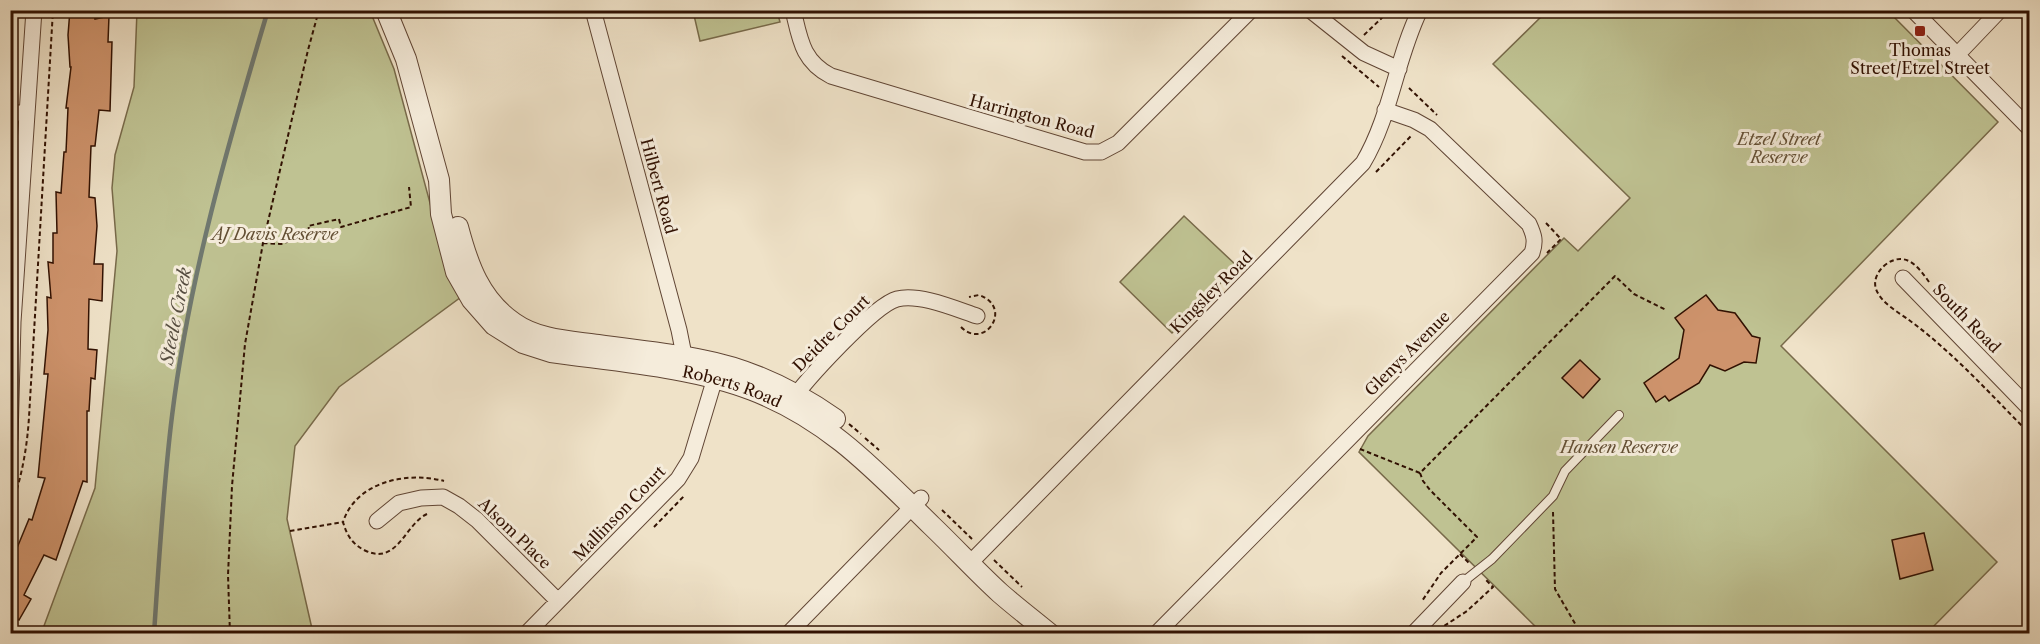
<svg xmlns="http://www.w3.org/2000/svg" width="2040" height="644" font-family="'Libre Caslon Text',serif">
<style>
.green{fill:#bfc292;stroke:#786a4a;stroke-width:1.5}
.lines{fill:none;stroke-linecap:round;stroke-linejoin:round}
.stream{stroke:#70786f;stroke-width:4.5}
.building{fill:#ce936c;stroke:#311102;stroke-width:1.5}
.service-casing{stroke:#604534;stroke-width:10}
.minor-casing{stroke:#604534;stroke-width:17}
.tertiary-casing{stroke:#604534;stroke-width:22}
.path{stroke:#311102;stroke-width:2;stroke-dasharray:4.5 3;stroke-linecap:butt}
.service{stroke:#f5ecdb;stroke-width:8}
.minor{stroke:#f5ecdb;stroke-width:15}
.tertiary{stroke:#f5ecdb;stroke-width:20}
.poi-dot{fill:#8f2418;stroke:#f5ecdb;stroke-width:2}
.labels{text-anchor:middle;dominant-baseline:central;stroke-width:6;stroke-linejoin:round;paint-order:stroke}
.poi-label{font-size:16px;fill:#311102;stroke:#f5ecdb}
.street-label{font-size:16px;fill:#311102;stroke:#f5ecdb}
.park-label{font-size:16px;font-style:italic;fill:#634f34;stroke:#f5ecdb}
.water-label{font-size:18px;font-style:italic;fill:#564d41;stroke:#f5ecdb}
</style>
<rect width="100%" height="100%" fill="#efe2c8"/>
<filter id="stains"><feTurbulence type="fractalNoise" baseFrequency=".00333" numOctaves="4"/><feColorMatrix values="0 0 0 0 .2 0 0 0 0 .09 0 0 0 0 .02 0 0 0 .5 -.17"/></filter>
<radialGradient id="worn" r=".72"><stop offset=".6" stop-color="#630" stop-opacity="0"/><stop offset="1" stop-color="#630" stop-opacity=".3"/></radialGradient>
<path class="green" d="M137,11H370L394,69L448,270L461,297L339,387L295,446L287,519L313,633L41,634L95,488L117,251L112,188L115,155L134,87Z
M693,11H777L780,22L700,41Z
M1547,11H1888L1998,122L1781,346L1997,562L1927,633H1542L1359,452L1368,436L1564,238L1578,251L1630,198L1493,64Z
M1184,216L1237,266L1172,333L1120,282Z"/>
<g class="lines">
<path class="stream" d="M154,634C159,561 163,489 172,416C189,278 228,144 268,10"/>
</g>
<path class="building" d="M70,10H93L95,19L109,16L108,42H112L110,111L99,110L95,146H91L89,197L95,198L97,226L94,264H103L102,301L89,299L88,349L97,350L95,379L91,378L89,411H87V482L83,481L56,560L44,555L24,595L31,599L19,620L10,615V544L17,548L29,519L32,520L45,478L38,477L48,374H44L48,330L47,297L51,298L48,262L53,263V233H57L56,192L61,193L64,152H66L68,108H66L71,67H70L68,35Z
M1706,295L1718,310L1735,313L1752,336L1760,338L1756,363L1744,362L1725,371L1710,365L1699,383L1669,401L1665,396L1656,402L1644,383L1679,358L1684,330L1675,318Z
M1580,360L1600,379L1583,398L1562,378Z
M1924,533L1933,570L1900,579L1892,540Z"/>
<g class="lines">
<g class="service-casing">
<path id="service" d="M1463,582L1492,559L1553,496L1565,471L1619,415"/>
</g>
<g class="minor-casing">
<path id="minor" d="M593,10L679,330L683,350L682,366
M793,10C800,39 802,61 831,76L1085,152H1101L1118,143L1251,10
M1310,10L1364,53L1399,69
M1913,10L2030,129
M1957,55L2000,10
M10,112L27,114
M1903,278L2030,409
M790,403C804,382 874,305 897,299C919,293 956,309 977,316
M10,439L13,322L34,10
M377,521L399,503L421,498L443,497L459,506L477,520L558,601
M970,563L1363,163C1391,116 1396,59 1420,10
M526,634L678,479L691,458L718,368
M788,634L921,498
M1156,634L1532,253C1536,241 1534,235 1529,224L1430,129L1414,120L1385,110
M1413,634L1463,582"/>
</g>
<g class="tertiary-casing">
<g id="tertiary">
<path id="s1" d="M386,10L406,59L439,180L441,214L456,272L472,300L494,325L523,343L551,352C614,361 693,367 752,390C828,419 875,470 932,526C955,548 977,572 1000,593C1016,607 1033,620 1050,634"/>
<path d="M458,227C468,265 480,300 514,323C538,340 570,341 598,345C632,350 668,353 702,360C750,369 795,391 835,419"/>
</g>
</g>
<path class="path" d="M1289,10L1296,17
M1892,10L1899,17
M1264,17L1271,10
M1364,35L1390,10
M1342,56L1379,87
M10,72L14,10
M1409,88L1437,115
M2023,143L2030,149
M1376,172L1412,135
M1546,223L1561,239L1547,253
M263,243L281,244L311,234L308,226L339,219L341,227L411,207L409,187
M1929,282C1918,266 1905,250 1885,265C1878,271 1873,280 1876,289C1881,303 1898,312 1909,320C1954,353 1991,395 2030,434
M961,327C985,351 1014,307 979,295L969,297
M849,424L861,434
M865,438L879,450
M1360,449L1420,473L1615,276L1634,294L1666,310
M1420,473L1423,481L1430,490L1477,537L1441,573L1422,601
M942,510L972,539
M10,511C21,480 27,450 29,417L53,10
M1553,512L1555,589L1581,634
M427,514C405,524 398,565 366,551C353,545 347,536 343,522C356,482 406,471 444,481
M654,527L685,495
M290,531L343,522
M1460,554L1470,564
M994,560L1022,587
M1438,630L1467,611L1493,587L1485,579
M230,634L228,575L232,486L245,344L263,243L308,50L319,10
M768,634L774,628
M1394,634L1399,628
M1897,634L1898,630"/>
<use href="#service" class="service"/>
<use href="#minor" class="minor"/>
<use href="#tertiary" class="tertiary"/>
</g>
<rect class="poi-dot" x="1914" y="25" width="12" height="12" rx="3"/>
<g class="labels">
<g class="poi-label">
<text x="1920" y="50">Thomas<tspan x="1920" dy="18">Street/Etzel Street</tspan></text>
</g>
<g class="street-label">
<text transform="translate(1032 116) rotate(15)">Harrington Road</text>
<text transform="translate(659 186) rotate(75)">Hilbert Road</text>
<text transform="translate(1211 292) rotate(-45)">Kingsley Road</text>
<text transform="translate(1967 318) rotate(46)">South Road</text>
<text transform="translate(831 333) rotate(-45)">Deidre Court</text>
<text transform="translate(1407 353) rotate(-45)">Glenys Avenue</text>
<text stroke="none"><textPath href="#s1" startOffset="586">Roberts Road</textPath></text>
<text transform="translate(619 513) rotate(-46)">Mallinson Court</text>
<text transform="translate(515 533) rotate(44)">Alsom Place</text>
</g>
<g class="park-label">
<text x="1779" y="139">Etzel Street<tspan x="1779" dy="18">Reserve</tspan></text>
<text x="275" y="234">AJ Davis Reserve</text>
<text x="1619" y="447">Hansen Reserve</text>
</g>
<g class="water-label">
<text transform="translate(176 316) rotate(-79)">Steele Creek</text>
</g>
</g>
<rect width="2040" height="644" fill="none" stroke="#efe2c8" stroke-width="36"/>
<rect x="12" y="12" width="2016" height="620" fill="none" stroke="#311102" stroke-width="3"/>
<rect x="18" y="18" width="2004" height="608" fill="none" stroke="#311102" stroke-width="1.5"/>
<rect width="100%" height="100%" filter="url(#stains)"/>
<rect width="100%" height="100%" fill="url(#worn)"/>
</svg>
